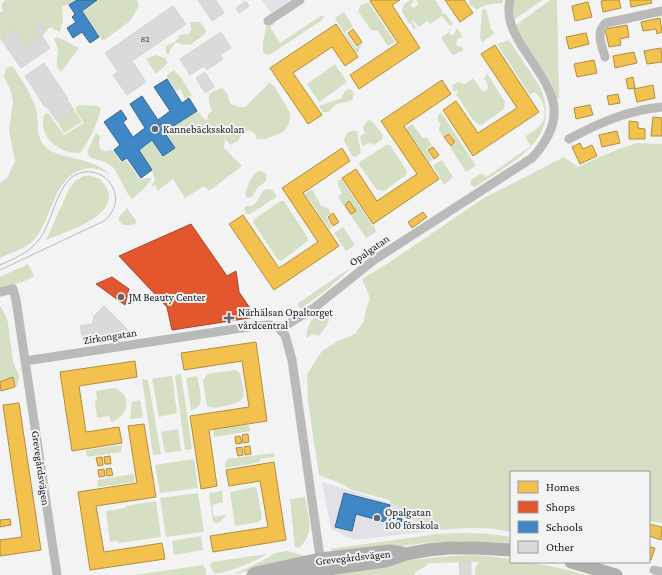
<svg xmlns="http://www.w3.org/2000/svg" width="662" height="575" font-family="'Crimson Pro',serif">
<style>
.built{fill:#e1e2e7}
.green{fill:#d4dfc4}
.homes{fill:#f2c14e;stroke:#b18e3e}
.shops{fill:#e4572e;stroke:#a74427}
.schools{fill:#3f88c5;stroke:#336691}
.building{fill:#dbdadb;stroke:#d4d4d4}
.lines{fill:none;stroke-linecap:round;stroke-linejoin:round}
.street{stroke:#babab9;stroke-width:9}
.secondary{stroke:#afafae;stroke-width:13}
.tram{stroke:#b7b7b7;stroke-width:1}
.poi-dot{fill:#656565;stroke:#f2f3f5;stroke-width:1.5}
.labels{text-anchor:middle;dominant-baseline:central;stroke-width:4;stroke-linejoin:round;paint-order:stroke}
.number-label{font-size:9px;fill:#4b4a4b}
.poi-label{font-size:11px;fill:#181818;stroke:#f2f3f5;text-anchor:start}
.street-label{font-size:11px;fill:#181818;stroke:#f2f3f5}
</style>
<rect width="100%" height="100%" fill="#f3f3f4"/>
<path class="built" d="M262,0H290L271,13Z
M322,482L390,503L393,492L429,508L422,532L355,540L331,529Z"/>
<path class="green" d="M5,0H77L69,5L62,6L63,20L60,32L55,30L50,27L42,36L25,47L14,31L1,39L0,38V12H3L1,5Z
M97,0H137L139,6L130,21L103,41L82,11Z
M410,0H413L414,2L410,5L413,8L419,4L416,0H435L438,4L437,6H439L443,12L442,13L443,14L445,13L453,24L450,26L442,16L430,24L427,21L419,27L413,20L412,21L416,28L414,29L411,25L412,24L411,23L409,24L402,11L404,4Z
M469,0H503L502,3C493,4 483,4 477,10L470,5Z
M514,0H542L515,19L513,5Z
M550,0H557L559,99H557L551,82L522,37L516,25Z
M368,2L395,42L388,46L378,31L371,30L358,11L360,6Z
M483,9H486L491,29L495,33L482,42L480,38L482,11Z
M344,12L353,27L345,32L356,48L362,44L357,54L335,18Z
M322,15L324,17L322,20L271,54L267,55L263,52V42L266,27L272,23H275L270,27L280,43Z
M190,22H200L206,30L205,34L190,45L188,44L183,45L179,43H175L172,47L168,55C165,52 165,48 167,45L175,42L180,35L188,34L191,31Z
M457,28L463,37L457,39L456,45L463,48V50L454,55L451,53L441,38L449,32L451,35H454Z
M56,37L60,38L79,48L61,72C54,65 58,60 58,51C58,47 55,43 54,39Z
M509,40L540,87C563,140 513,161 477,186L474,187L470,184L471,180L482,173L486,177L531,146L525,137L526,136C531,132 537,129 541,124C549,115 543,99 535,92L530,95L497,44Z
M155,55L165,58L168,63L156,74L146,59Z
M335,64L347,82L319,102L307,84Z
M12,66C21,78 30,92 35,106C41,122 32,139 51,151C54,153 59,154 62,155C78,160 99,162 110,175C102,170 94,166 84,169C52,177 53,220 33,241C24,249 10,253 0,258V183L7,178L15,161L9,131L13,101L10,89L4,77L6,68Z
M174,70L182,79L192,95L185,99L180,89L176,91L166,76Z
M487,73L505,102L504,109L483,124L479,125L473,120L456,94L458,92L457,90L454,92L452,86L458,82L465,84L473,78L483,92L488,89L487,82L484,79Z
M269,82L275,87L290,113V118L288,126L283,132L266,139H257L255,134L250,130L243,132L238,141L230,145L225,139L224,148L242,166L209,191L204,186L185,198L173,179L157,191L156,185L151,187L155,180L152,170L139,150L152,140L175,148L164,132L197,111L207,121L208,115L212,110C206,96 207,92 222,88L227,93L230,103L238,107H246C253,97 263,92 269,82Z
M348,89L352,90L354,94L352,100C341,105 338,99 329,112H323L319,106L342,98L344,92Z
M78,105L97,106L101,108C97,124 90,140 80,153C59,154 38,137 44,115L48,113L64,135L84,123L75,109Z
M74,110L82,122L64,133L57,121Z
M441,112L476,166L466,172L450,147L456,143L450,133L443,137L439,130L440,124L437,119L439,114Z
M369,120L372,121L383,135L382,139L374,145L369,143L363,146L361,143L360,136L365,133L363,128L366,122Z
M412,124L423,138L426,137L432,145L426,150L433,160L429,162L406,128Z
M351,131H357C358,139 360,146 361,153L355,157L352,156L344,140L346,134Z
M96,133L100,136L99,143L100,149L105,151L113,150L121,162L126,160L140,179L152,178L144,189L132,199L129,196L114,168L107,163L90,157L87,152Z
M637,143L662,144V523L649,521V472H511V532C481,525 452,529 422,532L424,522L416,519L389,500L352,490L340,483L319,475L308,401L307,374L322,351L338,341L355,334L364,321L366,309L370,298L362,279L384,266L484,198L564,157L578,167L616,150Z
M386,145H390L407,171L405,176L384,191L377,190L359,165L360,162Z
M442,160L453,177L444,185L433,166Z
M259,171L264,172L267,175L266,181L257,188L253,196L247,198L245,193C249,184 250,176 259,171Z
M84,176C92,175 100,177 105,185C125,215 64,232 46,240L69,189L76,180Z
M341,179L372,225H374L376,232L366,238L338,197L342,193L338,185V181Z
M266,189L272,190L276,194V197L250,214H246L244,208L247,206C260,207 257,194 266,189Z
M312,189L321,206L328,208L331,213L326,217L332,227L329,229L305,194Z
M281,201H284L308,238V241L281,261L278,260L253,222L254,219Z
M127,208L136,221L135,224L130,225H123L119,221V217Z
M343,227L355,245L346,251L334,233Z
M28,264L34,276C23,283 13,285 0,288V277Z
M353,266C336,282 320,296 300,309L297,304Z
M0,306L6,316L8,323L13,361L19,376L17,386L15,387L13,378L0,382Z
M322,314L327,316L329,320L327,325L319,336L313,334L306,338C308,327 309,317 322,314Z
M236,370L240,373C244,393 250,402 225,406C219,407 213,409 207,406L203,381L207,374Z
M181,374L192,449L185,450L175,375Z
M172,376L177,413L159,417L152,379Z
M197,376C199,388 207,407 191,410L186,378Z
M142,379L148,380L161,454L153,455Z
M114,388C133,393 129,417 111,422L109,416L97,418L95,401L97,400L96,391Z
M140,400L143,415L142,418L130,419L132,402Z
M249,425L250,431L214,437L213,429Z
M178,429L181,451L165,453L161,432Z
M122,445L121,452L87,457L86,450Z
M274,453V457L260,459V462L226,468L225,463L228,459Z
M194,459L198,488L160,493L155,465Z
M134,474L135,482L98,487L97,480Z
M254,487L257,489L262,518L259,522L235,526L230,492Z
M222,491L223,502L212,505L214,517L226,515L220,522L216,523L213,522L209,493Z
M198,493L204,532L166,537L160,498Z
M305,497C308,518 316,531 299,548L295,547L290,499Z
M156,501L161,537L119,543L118,541L110,542L106,511L126,508V506Z
M463,533C479,533 495,534 511,537V543L457,541L423,543L345,555L336,554L330,549L437,534Z
M201,536L203,550L174,555L172,541Z
M287,551L305,556L232,575L262,561L275,553Z
M267,554C258,560 225,575 214,573L210,566L212,562Z
M478,555L511,559V562C539,562 560,568 586,575H475L476,566L479,562L429,563C425,569 417,568 414,575H315C369,566 423,556 478,555Z
M203,565L206,569V575H135Z"/>
<path class="homes" d="M371,0H400L392,5L420,48L359,89L350,75L398,43L370,1Z
M445,0H464L473,13L460,22Z
M607,0H619L621,8L603,12L601,1Z
M630,0H651L652,3L631,7Z
M588,2L592,17L575,21L572,6Z
M660,18L662,32L657,34L656,29L643,31L641,22Z
M336,24L358,57L345,66L332,47L293,73L322,115L308,124L270,68Z
M627,25L629,37L620,39L621,45L609,47L605,29Z
M353,29L362,42L357,46L348,33Z
M586,33L589,44L569,49L566,37Z
M495,45L539,112L473,156L443,110L456,101L478,133L517,108L481,54Z
M661,48L662,62L647,64L644,51Z
M634,52L637,63L615,68L613,56Z
M594,60L597,73L577,77L574,64Z
M633,77L635,88L628,89L626,79Z
M442,80L451,94L404,126L439,179L373,224L342,178L356,169L377,201L417,174L381,121Z
M653,85L655,98L637,102L634,89Z
M618,94L620,103L609,105L607,96Z
M590,105L593,115L576,119L574,108Z
M653,117L662,118V136H651Z
M629,121L638,122V128L645,129V139H629Z
M617,131L620,143L602,147L599,135Z
M449,134L455,142L451,146L444,137Z
M580,143L583,149L592,145L597,156L580,164L572,147Z
M433,147L439,155L434,159L428,150Z
M342,148L350,161L303,193L339,246L274,290L229,224L243,215L279,268L318,242L282,188Z
M349,201L356,211L351,214L345,205Z
M423,212L427,217L412,228L408,222Z
M333,213L339,222L333,226L328,217Z
M256,342L267,421L209,430L217,486L201,489L190,416L249,407L242,361L184,370L181,353Z
M135,361L137,377L79,386L86,432L119,427L122,443L72,451L60,372Z
M13,377L15,387L1,391L0,382Z
M19,403L41,550L0,556V540L22,537L3,405Z
M144,424L156,497L96,506L104,552L162,543L165,559L90,570L78,492L137,483L128,426Z
M248,434L249,442L243,443L242,435Z
M240,436L242,443L236,444L235,437Z
M250,446L251,454L245,455L244,447Z
M242,447L243,455L238,456L236,448Z
M110,456L111,464H105L104,457Z
M102,457L103,465L98,466L96,458Z
M274,462L286,540L213,552L210,536L268,527L260,481L229,486L226,470Z
M111,468L113,475L107,476L106,469Z
M104,469L105,476L99,477L98,470Z
M10,519L11,525L0,527V520Z
M649,524L662,527L661,540L649,536Z
M649,547L655,548L651,560L649,559Z"/>
<path class="shops" d="M191,224L227,276L236,271L239,292L256,317L172,330L167,307L119,256Z
M112,277L129,289L125,305L96,284Z"/>
<path class="schools" d="M77,0H97L82,11L99,37L90,43L82,32L73,38L67,28L76,22L72,17L75,14L69,5Z
M167,79L182,103L189,98L197,111L164,132L175,148L163,156L152,140L139,150L152,170L141,178L127,158L122,161L114,150L120,145L104,122L121,110L127,119L123,122L133,137L145,128L130,104L142,96L158,120L170,111L154,87Z
M344,493L390,505L385,522L356,514L352,531L335,527Z
M391,517L402,519L401,525L389,522Z"/>
<path class="building" d="M198,0H216L224,13L212,21Z
M246,1L249,6L239,13L236,8Z
M173,6L186,24L132,61L146,82L127,95L113,75L118,72L105,53Z
M38,25L43,26L42,34L36,33Z
M14,30L25,47L42,36L50,48L21,68L1,39Z
M221,32L231,48L220,55L223,59L207,70L204,66L190,75L180,59Z
M44,63L68,99L67,100L74,110L57,121L46,106L45,107L25,76Z
M205,72L214,87L205,93L196,78Z
M104,306L131,333L83,341L80,326L92,324L94,318L93,317Z
M459,562H471V575H460Z"/>
<g class="lines">
<path class="street" d="M268,21L300,0
M605,57C602,46 595,32 606,23L662,11
M569,139C599,123 628,110 662,107
M0,292L13,289L16,300L57,575
M280,329L314,308L374,260L532,158C573,113 550,89 522,46C513,32 506,17 510,0
M25,361L255,326L269,325L277,326L285,335L292,360L321,564
M654,570L662,572"/>
<path class="secondary" d="M571,562L616,575
M253,575L256,573L320,559L390,551L402,553
M286,575L385,561L406,554L428,550L449,548H477L511,550"/>
<path class="tram" d="M0,265C14,259 28,253 38,241C56,220 56,168 92,172C102,174 109,179 113,188C119,200 114,213 104,221L0,270"/>
</g>
<g class="poi-dot">
<circle cx="155" cy="129" r="4"/>
<circle cx="121" cy="297" r="4"/>
<path d="M227 312h4v4h4v4h-4v4h-4v-4h-4v-4h4z"/>
<circle cx="377" cy="518" r="4"/>
</g>
<g class="labels">
<g class="number-label">
<text x="145" y="39">82</text>
</g>
<g class="poi-label">
<text x="163" y="129">Kannebäcksskolan</text>
<text x="129" y="297">JM Beauty Center</text>
<text x="238" y="312">Närhälsan Opaltorget<tspan x="238" dy="13">vårdcentral</tspan></text>
<text x="385" y="512">Opalgatan<tspan x="385" dy="13">100 förskola</tspan></text>
</g>
<g class="street-label">
<text transform="translate(369 250) rotate(-35)">Opalgatan</text>
<text transform="translate(110 336) rotate(-9)">Zirkongatan</text>
<text transform="translate(41 468) rotate(82)">Grevegårdsvägen</text>
<text transform="translate(353 557) rotate(-6)">Grevegårdsvägen</text>
</g>
</g>
<rect x="510" y="471" width="140" height="92" fill="#f2f3f5" stroke="#9b9b9d"/>
<rect x="518" y="481" width="20" height="12" fill="#f2c14e" stroke="#9b9b9d"/>
<text x="546" y="491" font-size="12" fill="#181818">Homes</text>
<rect x="518" y="501" width="20" height="12" fill="#e4572e" stroke="#9b9b9d"/>
<text x="546" y="511" font-size="12" fill="#181818">Shops</text>
<rect x="518" y="521" width="20" height="12" fill="#3f88c5" stroke="#9b9b9d"/>
<text x="546" y="531" font-size="12" fill="#181818">Schools</text>
<rect x="518" y="541" width="20" height="12" fill="#dbdadb" stroke="#9b9b9d"/>
<text x="546" y="551" font-size="12" fill="#181818">Other</text>
</svg>
